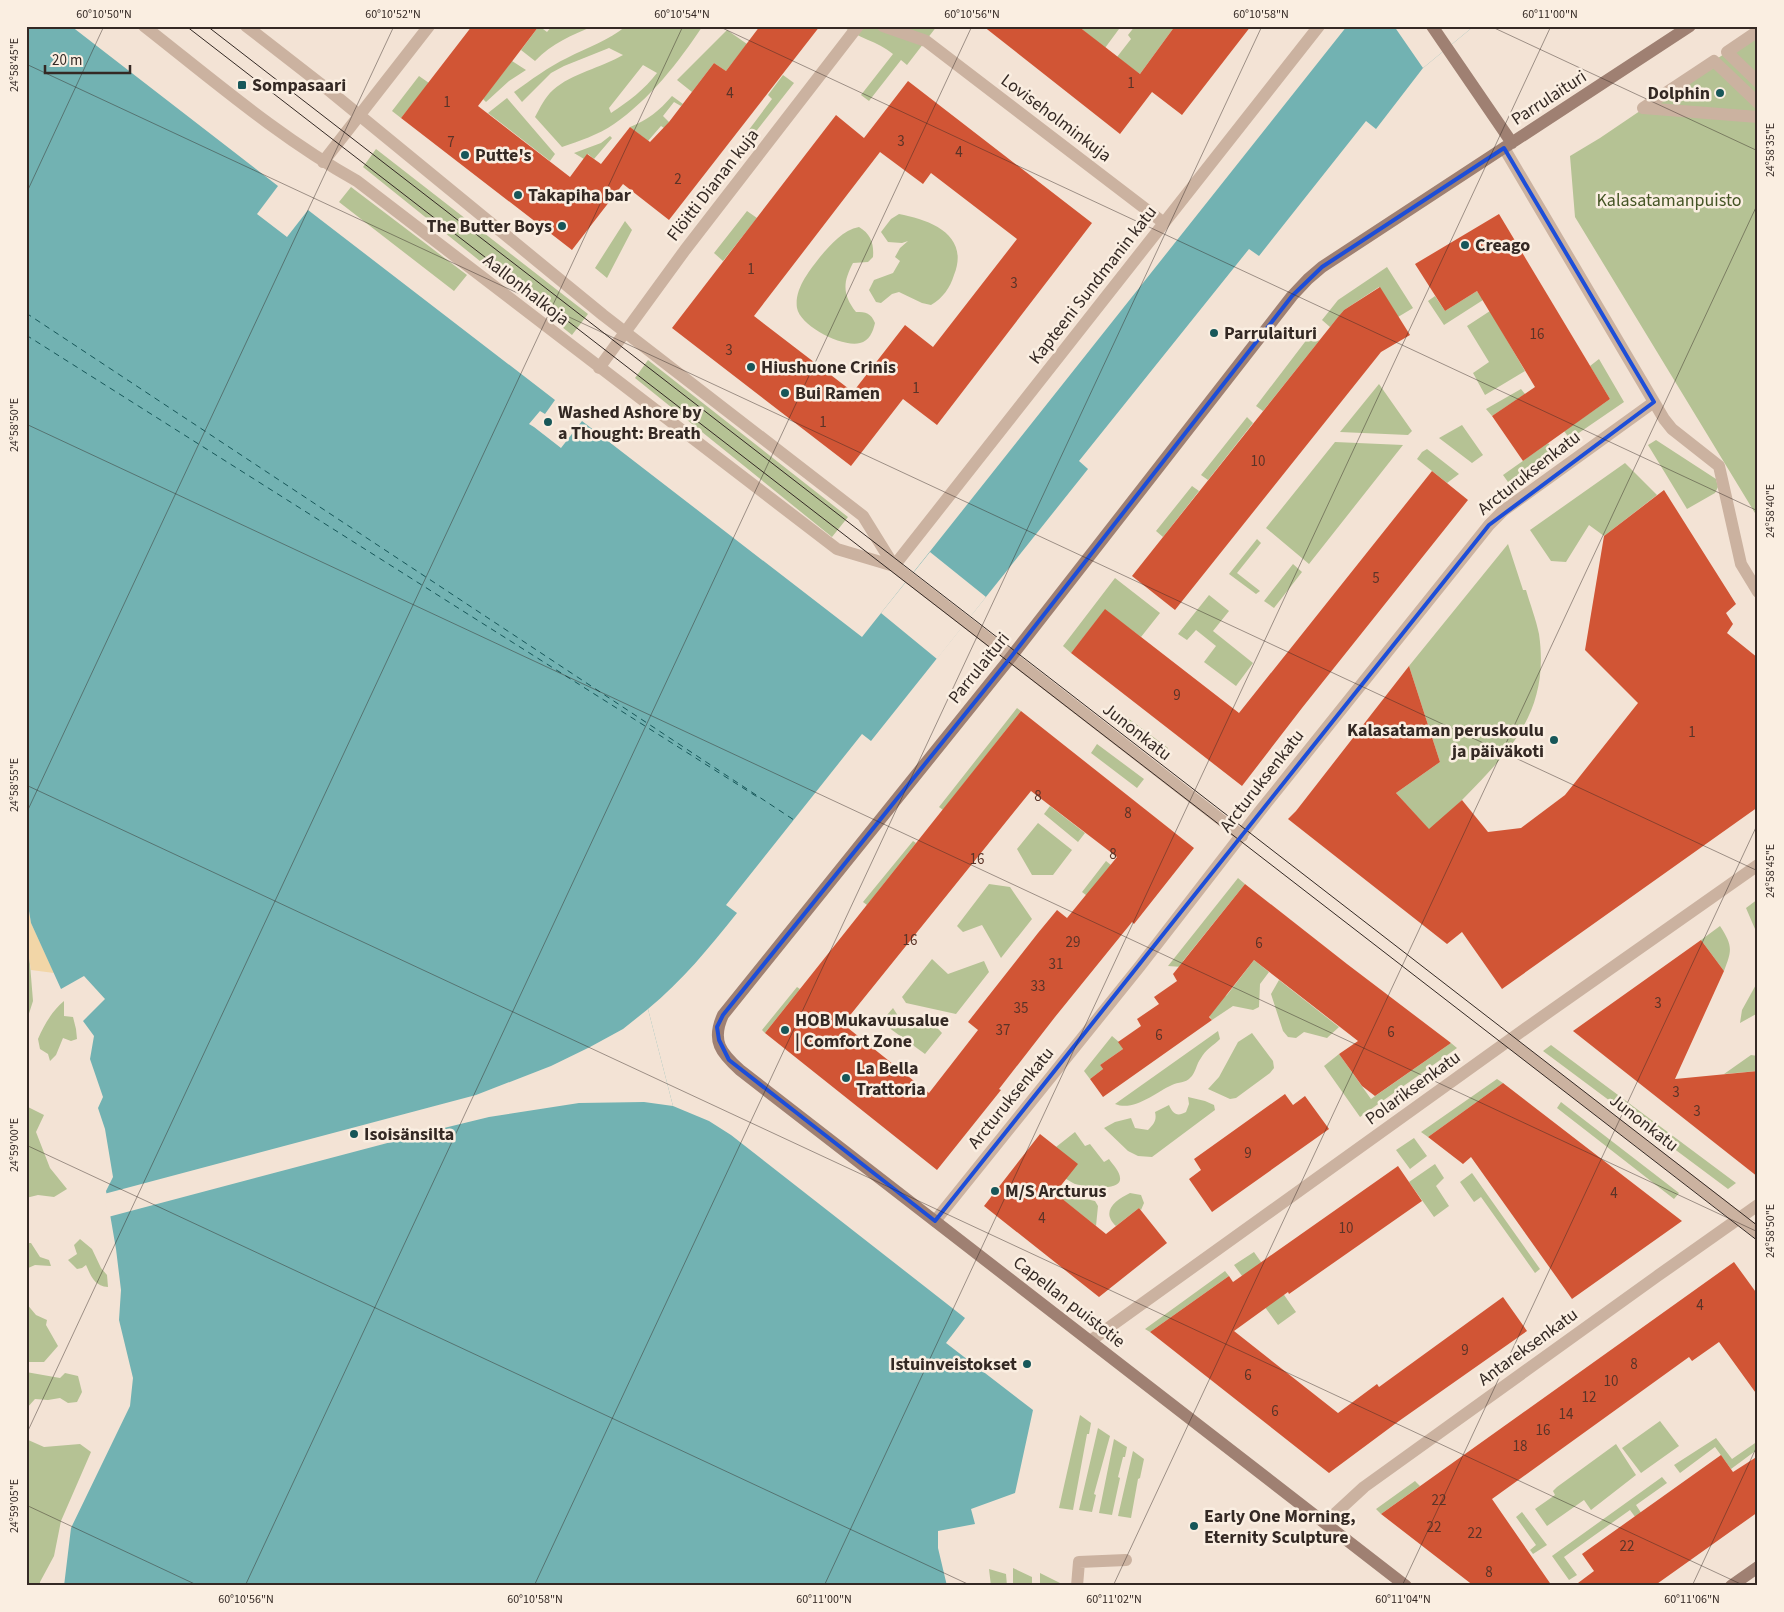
<svg xmlns="http://www.w3.org/2000/svg" width="1784" height="1612" font-family="'Source Sans 3',sans-serif">
<style>
.green{fill:#b5c294;fill-rule:evenodd}
.sand{fill:#f2d6a7}
.water{fill:#72b2b2}
.pier{fill:#f3e3d5}
.lines{fill:none;stroke-linecap:round;stroke-linejoin:round}
.ferry{stroke:#175759;stroke-width:1;stroke-dasharray:6 5;stroke-linecap:butt}
.building{fill:#d15535;fill-rule:evenodd}
.street{stroke:#cbb2a0;stroke-width:12}
.secondary{stroke:#9f8072;stroke-width:12}
.tram{stroke:#342924;stroke-width:1}
.marked{fill:none;stroke:#1d4ed8;stroke-width:4;stroke-linejoin:round}
.ticks{fill:none;stroke:#342924;stroke-width:1;stroke-opacity:0.45}
.poi-dot{fill:#175759;stroke:#faeee1;stroke-width:2}
.labels{text-anchor:middle;dominant-baseline:central;stroke-width:5;stroke-linejoin:round;paint-order:stroke}
.number-label{font-size:15px;fill:#5b3428}
.poi-label{font-size:18px;font-weight:bold;fill:#342924;stroke:#faeee1;text-anchor:start}
.street-label{font-size:18px;fill:#342924;stroke:#faeee1}
.park-label{font-size:18px;fill:#455526;stroke:#faeee1}
.neatline{fill:none;stroke:#342924;stroke-width:2}
.ticks-label{font-size:12px;text-anchor:middle;fill:#342924}
</style>
<rect width="100%" height="100%" fill="#f3e3d5"/>
<path class="green" d="M539,26L547,32L552,26H594C572,35 552,43 535,61L521,50Z
M626,26L702,27C678,63 650,99 614,124C598,135 579,141 562,147L535,117C540,108 545,97 553,90C572,73 601,68 623,55L609,48L564,66L551,73L522,102L514,92C531,80 548,67 567,58C588,47 608,41 626,26ZM643,65L657,73C645,89 628,102 611,113L609,108Z
M842,26H937L907,65L901,60L869,101L861,95L893,54C877,41 858,38 842,26Z
M1078,26H1118L1119,29L1105,48Z
M1135,26H1175L1140,74L1117,57L1131,39L1128,35Z
M727,30L747,44L726,71L714,63L692,92L677,80Z
M1758,31V518L1575,217L1570,156L1600,138Z
M512,61L526,70L509,81L486,102L483,99Z
M783,75L794,83L750,139L745,135L772,99L768,95Z
M419,76L429,83L401,118L392,111Z
M672,96L683,104L681,106L674,102L663,116L669,122L667,130L661,126L648,141L630,127C648,120 659,111 672,96Z
M507,98L555,154L550,161L488,113Z
M610,136L612,138L594,159L588,154L584,159L574,153L601,143Z
M376,149L588,314L572,335L363,167Z
M351,187L467,275L454,291L339,202Z
M747,211L757,218L723,261L714,253Z
M899,214C931,220 970,235 954,275C950,288 943,298 931,305L922,303L899,292L892,294L881,303L876,302L869,290L874,280L893,273L900,261L895,257L900,248L908,241L902,243L888,242L881,232L891,219Z
M625,221L632,230L607,278L595,268Z
M859,227C871,234 874,244 873,257L868,262L853,263C843,282 842,294 856,312C866,312 871,313 875,323C873,332 869,341 860,343C843,348 800,326 797,308C794,289 810,270 820,257C830,245 843,230 859,227Z
M1387,267L1413,308L1398,317L1379,287L1344,310L1330,327L1322,320L1338,300Z
M1477,291L1483,300L1444,325L1428,301L1435,296L1445,311Z
M1490,311L1525,371L1485,395L1473,373L1489,362L1467,326Z
M1311,334L1319,341L1263,411L1256,406Z
M1599,359L1624,402L1570,439L1564,431L1610,399L1590,366Z
M648,360L848,517L832,537L635,378Z
M1379,384L1412,431L1408,435L1340,432Z
M1521,389L1525,394L1492,416L1486,409Z
M1247,417L1253,423L1208,480L1201,475Z
M1462,425L1483,455L1472,463L1439,438Z
M1656,440L1716,479L1718,487L1715,493L1687,509L1648,445Z
M1335,442L1403,445L1309,564L1266,528Z
M1548,443L1553,450L1508,482L1503,475Z
M1427,449L1459,474L1447,483L1417,459L1422,452Z
M1625,463L1657,495L1604,536L1589,525L1566,562L1551,561L1530,530Z
M1192,486L1199,491L1163,537L1156,531Z
M1257,539L1261,543L1237,573L1260,591L1256,594L1229,574Z
M1508,544L1523,590H1526C1530,604 1536,619 1539,634C1550,710 1512,749 1463,799C1452,810 1440,820 1430,831L1396,793L1440,762L1409,666Z
M1293,564L1302,572L1274,608L1264,601Z
M1115,578L1160,613L1141,637L1105,610L1071,653L1063,646Z
M1209,595L1229,611L1213,631L1253,663L1236,686L1204,662L1216,646L1196,630L1187,640L1178,634Z
M1017,708L1021,711L943,810L939,807Z
M1121,713L1168,748L1161,757L1114,722Z
M1097,744L1144,779L1137,788L1091,753Z
M1050,806L1085,833L1078,842L1044,814Z
M1038,823L1072,850L1053,875H1032L1017,849Z
M913,841L916,843L867,905L863,902Z
M1106,861L1111,865L1099,905L1082,892Z
M1238,878L1245,884L1183,961L1186,964L1182,967L1168,966Z
M989,884L1010,887L1032,919L1001,958L982,925L963,932L957,926Z
M1758,899V936L1746,908Z
M1720,926C1733,946 1732,950 1724,971L1701,940Z
M26,940L29,952L33,1001L26,1023Z
M932,959L948,974L984,961L989,972L956,1014L906,1003L902,997Z
M1254,960L1269,972L1260,984L1259,1007L1253,1010L1233,1006L1212,1020L1205,1010L1227,995Z
M1279,980L1339,1027L1327,1038L1304,1032L1296,1038L1288,1037L1283,1031L1271,994Z
M1758,981V1013L1740,1023L1742,1010Z
M797,987L800,989L765,1033L762,1030Z
M64,1001V1016L73,1017L76,1029L77,1039L71,1041L63,1038L56,1055L50,1061L48,1054L40,1049L38,1039C44,1025 52,1011 64,1001Z
M893,1008L902,1022L928,1018L942,1033L925,1054L881,1022Z
M1218,1031L1220,1039C1214,1045 1205,1050 1201,1058C1196,1064 1196,1073 1190,1078C1186,1083 1178,1082 1172,1085C1156,1092 1134,1112 1115,1104Z
M1252,1033L1273,1061L1274,1068L1270,1073L1236,1098L1230,1099L1208,1089L1219,1077L1238,1042Z
M1112,1036L1119,1042L1123,1049L1100,1065L1103,1069L1090,1079L1084,1071Z
M1451,1043L1457,1048L1360,1117L1324,1066L1339,1054L1371,1099Z
M1551,1045L1736,1183L1728,1189L1543,1051Z
M1751,1055L1758,1056V1071L1724,1074Z
M1497,1079L1503,1083L1428,1137L1421,1132Z
M1188,1097L1205,1101L1214,1105L1215,1110L1152,1157L1138,1156L1128,1151L1104,1128L1115,1122L1131,1118L1135,1128L1148,1130C1154,1124 1157,1120 1155,1112L1169,1105C1173,1114 1177,1117 1186,1112L1189,1104Z
M1561,1102L1679,1193L1674,1199L1557,1108Z
M26,1106L44,1115L36,1132L50,1168L67,1189L54,1197L38,1195L26,1198Z
M1075,1132L1085,1146L1090,1144L1104,1162L1109,1159C1113,1165 1121,1172 1120,1180C1118,1191 1089,1187 1080,1185C1075,1185 1070,1181 1066,1179L1056,1147Z
M1414,1138L1427,1156L1410,1169L1396,1150Z
M1435,1164L1444,1178L1436,1186L1449,1206L1434,1217L1409,1182Z
M1472,1173L1540,1269L1535,1273L1481,1197L1474,1202L1460,1182Z
M1130,1193L1141,1195L1144,1203L1141,1210L1139,1208L1116,1226C1100,1211 1116,1200 1130,1193Z
M1072,1196L1095,1201L1098,1206L1096,1226L1062,1199Z
M80,1239L92,1249L101,1268L107,1275L108,1287C94,1286 91,1276 86,1265L82,1268L77,1269L68,1260L77,1254L74,1245Z
M26,1243H31L40,1257L49,1260L51,1266L35,1265L26,1269Z
M1254,1252L1296,1312L1278,1325L1234,1265Z
M1225,1271L1229,1276L1150,1332L1145,1329Z
M26,1303L36,1315L47,1320L46,1325L58,1346L44,1362H26Z
M26,1372L60,1378L65,1373L78,1376L82,1392L77,1402L68,1403L60,1398L48,1400L35,1399L26,1409Z
M1080,1415L1091,1423L1089,1434H1087L1073,1510L1059,1508Z
M1660,1421L1679,1446L1641,1473L1622,1448Z
M1098,1428L1110,1436L1094,1494L1096,1495L1092,1512L1079,1510Z
M1716,1438L1732,1459L1758,1441V1449L1731,1469L1715,1447L1680,1473L1674,1465Z
M26,1439L44,1447L80,1444L91,1452L61,1521L54,1556L40,1582V1586H26Z
M1114,1439L1127,1447L1125,1457H1123L1118,1477L1120,1478L1112,1515L1099,1513Z
M1616,1444L1636,1475L1591,1510L1584,1500L1547,1526L1535,1509L1555,1495L1553,1491L1557,1487Z
M1133,1451L1144,1459L1140,1478L1138,1479L1131,1518L1118,1516Z
M1662,1477L1667,1483L1636,1505L1649,1525L1644,1529L1630,1510L1564,1557L1577,1575L1569,1580L1552,1556Z
M1415,1481L1420,1486L1381,1514L1376,1509Z
M1522,1512L1547,1545L1533,1554L1530,1550L1536,1545L1516,1517Z
M1013,1568L1032,1577V1586H1013Z
M989,1569L1006,1574L1007,1586H991Z
M1040,1573L1060,1583V1586H1040Z"/>
<path class="sand" d="M26,893L31,923L54,973L31,970L26,939Z"/>
<path class="water" d="M26,26H71L278,186L257,214L287,237L308,210L555,400L545,414L540,411L529,424L534,427L561,448L582,421L862,637L1347,26H1474L1423,68L1376,129L1366,121L1259,256L1249,249L1079,461L1088,469L871,741L862,734L726,905L737,913C709,948 682,981 648,1009L673,1106L709,1121L731,1135L965,1318L946,1343L1033,1410L1015,1493L971,1509L975,1524L938,1531V1548L947,1586H64L71,1528L130,1406L133,1378L119,1320L121,1290L116,1249L106,1191L113,1177L105,1129L98,1108L103,1097L90,1059L94,1036L83,1021L105,999L84,976L61,989L31,923L26,893Z"/>
<path class="pier" d="M1394,26H1474L1423,68Z
M930,552L986,597L937,659L881,613Z
M648,1009L673,1106L644,1102L579,1103L489,1117L448,1127L108,1217L104,1194L476,1095L551,1066L590,1047L623,1029Z"/>
<g class="lines">
<path class="ferry" d="M26,313L794,820
M26,335L759,798"/>
</g>
<path class="building" d="M472,26H539L478,106L570,177L587,154L601,164L630,127L650,142L669,122L714,63L726,71L760,26H820L669,220L623,184L572,250L401,118Z
M983,26H1078L1140,74L1175,26H1251L1182,115L1152,92L1120,134Z
M908,81L1092,223L937,425L903,399L851,466L672,328L836,115L864,138ZM880,152L923,184L931,173L1017,239L933,347L905,325L853,392L754,316Z
M1499,214L1610,399L1523,461L1492,416L1535,387L1477,291L1445,311L1415,264Z
M1380,287L1410,335L1381,352L1175,610L1132,576L1338,317L1344,310Z
M1432,471L1468,500L1302,708L1242,786L1071,653L1105,609L1239,713Z
M1664,490L1736,604L1726,613L1733,624L1727,633L1758,658V807L1502,989L1462,932L1447,944L1288,819L1296,811L1409,666L1440,762L1396,793L1429,829L1462,800L1488,832L1521,828L1565,795L1638,703L1585,650L1604,536Z
M1021,711L1194,848L1134,924L1132,922L1055,1017L999,1089L1001,1090L937,1170L765,1033ZM1031,791L1117,857L1067,918L1057,910L1038,933L968,1022L978,1030L929,1093L843,1024Z
M1245,884L1347,964L1451,1043L1375,1096L1362,1086L1339,1054L1358,1041L1254,960L1209,1017L1212,1020L1103,1097L1090,1079L1103,1069L1100,1065L1123,1049L1118,1042L1141,1026L1137,1019L1159,1004L1154,997L1177,981L1173,974Z
M1701,940L1724,971L1675,1079L1758,1071V1177L1573,1031Z
M1503,1083L1682,1221L1572,1299L1471,1157L1463,1164L1428,1137Z
M1285,1094L1293,1105L1305,1096L1329,1129L1212,1212L1189,1179L1201,1170L1194,1159Z
M1040,1134L1078,1164L1055,1193L1106,1234L1139,1208L1167,1243L1099,1297L984,1206Z
M1398,1166L1422,1201L1289,1294L1288,1292L1234,1331L1338,1413L1377,1384L1379,1387L1503,1297L1527,1331L1399,1421L1329,1473L1150,1332L1229,1276L1233,1282Z
M1734,1262L1758,1295V1396L1719,1342L1692,1361L1689,1357L1492,1499L1552,1586H1474L1381,1514Z
M1721,1455L1733,1472L1758,1456V1512L1654,1586H1574L1594,1571L1582,1554Z"/>
<g class="lines">
<path class="street" d="M144,26C213,80 280,138 357,181L837,549L894,566
M246,26L331,92L603,315L863,516L894,566L1242,836
M883,26L926,41L1164,223
M1758,31L1727,52L1758,82
M1643,108L1714,61L1758,103
M1643,108L1758,117
M1504,148L1664,419L1672,429L1719,466L1741,564L1758,592
M323,162L429,26
M599,368L685,250L858,26
M894,566L1319,26
M1509,1041L1758,1233
M935,1221L1140,966L1260,811L1489,525L1503,511L1654,402
M1090,1341L1536,1021L1758,865
M1325,1523L1364,1487L1656,1277L1758,1205
M1077,1586L1079,1562L1126,1560"/>
<path class="secondary" d="M1432,26L1512,143
M1406,1586L740,1070C721,1053 711,1041 723,1015L1011,657L1292,296L1308,279L1322,267L1690,26
M1731,1586L1758,1567"/>
<path class="tram" d="M186,26L1758,1241
M207,26L1758,1226"/>
</g>
<path class="marked" d="M1504,148L1654,402L1489,525L935,1221L729,1060L719,1040L717,1027L723,1015L1011,657L1292,296L1322,267Z"/>
<path class="ticks" d="M718,26L1758,511M1490,26L1758,151M26,64L1758,871M26,194L104,26M26,424L1758,1232M26,785L1745,1586M26,814L394,26M26,1145L972,1586M26,1435L683,26M26,1505L199,1586M245,1586L972,26M534,1586L1262,26M824,1586L1551,26M1113,1586L1758,203M1402,1586L1758,823M1692,1586L1758,1444"/>
<g class="poi-dot">
<rect x="237" y="80" width="10" height="10" rx="2.5"/>
<circle cx="1720" cy="93" r="5"/>
<circle cx="465" cy="155" r="5"/>
<circle cx="518" cy="195" r="5"/>
<circle cx="562" cy="226" r="5"/>
<circle cx="1465" cy="245" r="5"/>
<circle cx="1214" cy="333" r="5"/>
<circle cx="751" cy="367" r="5"/>
<circle cx="785" cy="393" r="5"/>
<circle cx="548" cy="422" r="5"/>
<circle cx="1554" cy="740" r="5"/>
<circle cx="785" cy="1030" r="5"/>
<circle cx="846" cy="1078" r="5"/>
<circle cx="354" cy="1134" r="5"/>
<circle cx="995" cy="1191" r="5"/>
<circle cx="1027" cy="1364" r="5"/>
<circle cx="1194" cy="1526" r="5"/>
</g>
<g class="labels">
<g class="number-label">
<text x="1131" y="83">1</text>
<text x="730" y="93">4</text>
<text x="447" y="102">1</text>
<text x="901" y="141">3</text>
<text x="451" y="142">7</text>
<text x="959" y="152">4</text>
<text x="678" y="179">2</text>
<text x="751" y="269">1</text>
<text x="1014" y="283">3</text>
<text x="1537" y="334">16</text>
<text x="729" y="350">3</text>
<text x="916" y="388">1</text>
<text x="823" y="422">1</text>
<text x="1258" y="461">10</text>
<text x="1376" y="578">5</text>
<text x="1177" y="695">9</text>
<text x="1692" y="732">1</text>
<text x="1038" y="796">8</text>
<text x="1128" y="813">8</text>
<text x="1113" y="854">8</text>
<text x="977" y="859">16</text>
<text x="910" y="940">16</text>
<text x="1073" y="942">29</text>
<text x="1259" y="943">6</text>
<text x="1056" y="964">31</text>
<text x="1038" y="986">33</text>
<text x="1658" y="1003">3</text>
<text x="1021" y="1008">35</text>
<text x="1003" y="1030">37</text>
<text x="1391" y="1032">6</text>
<text x="1159" y="1035">6</text>
<text x="1676" y="1092">3</text>
<text x="1697" y="1111">3</text>
<text x="1248" y="1153">9</text>
<text x="1614" y="1193">4</text>
<text x="1042" y="1218">4</text>
<text x="1346" y="1228">10</text>
<text x="1700" y="1305">4</text>
<text x="1465" y="1350">9</text>
<text x="1634" y="1364">8</text>
<text x="1248" y="1375">6</text>
<text x="1611" y="1381">10</text>
<text x="1589" y="1397">12</text>
<text x="1275" y="1411">6</text>
<text x="1566" y="1414">14</text>
<text x="1543" y="1430">16</text>
<text x="1520" y="1446">18</text>
<text x="1439" y="1500">22</text>
<text x="1434" y="1527">22</text>
<text x="1475" y="1533">22</text>
<text x="1627" y="1546">22</text>
<text x="1489" y="1572">8</text>
</g>
<g class="poi-label">
<text x="252" y="85">Sompasaari</text>
<text x="1710" y="93" text-anchor="end">Dolphin</text>
<text x="475" y="155">Putte's</text>
<text x="528" y="195">Takapiha bar</text>
<text x="552" y="226" text-anchor="end">The Butter Boys</text>
<text x="1475" y="245">Creago</text>
<text x="1224" y="333">Parrulaituri</text>
<text x="761" y="367">Hiushuone Crinis</text>
<text x="795" y="393">Bui Ramen</text>
<text x="558" y="412">Washed Ashore by<tspan x="558" dy="21">a Thought: Breath</tspan></text>
<text x="1544" y="730" text-anchor="end">Kalasataman peruskoulu<tspan x="1544" dy="21">ja päiväkoti</tspan></text>
<text x="795" y="1020">HOB Mukavuusalue<tspan x="795" dy="21">| Comfort Zone</tspan></text>
<text x="856" y="1068">La Bella<tspan x="856" dy="21">Trattoria</tspan></text>
<text x="364" y="1134">Isoisänsilta</text>
<text x="1005" y="1191">M/S Arcturus</text>
<text x="1017" y="1364" text-anchor="end">Istuinveistokset</text>
<text x="1204" y="1516">Early One Morning,<tspan x="1204" dy="21">Eternity Sculpture</tspan></text>
</g>
<g class="street-label">
<text transform="translate(1549 98) rotate(-33)">Parrulaituri</text>
<text transform="translate(1056 118) rotate(37)">Loviseholminkuja</text>
<text transform="translate(713 185) rotate(-52)">Flöitti Dianan kuja</text>
<text transform="translate(1093 285) rotate(-52)">Kapteeni Sundmanin katu</text>
<text transform="translate(526 290) rotate(38)">Aallonhalkoja</text>
<text transform="translate(1529 473) rotate(-38)">Arcturuksenkatu</text>
<text transform="translate(979 668) rotate(-51)">Parrulaituri</text>
<text transform="translate(1137 732) rotate(38)">Junonkatu</text>
<text transform="translate(1262 781) rotate(-52)">Arcturuksenkatu</text>
<text transform="translate(1413 1088) rotate(-36)">Polariksenkatu</text>
<text transform="translate(1011 1098) rotate(-51)">Arcturuksenkatu</text>
<text transform="translate(1644 1123) rotate(38)">Junonkatu</text>
<text transform="translate(1069 1302) rotate(38)">Capellan puistotie</text>
<text transform="translate(1528 1347) rotate(-36)">Antareksenkatu</text>
</g>
<g class="park-label">
<text x="1669" y="200">Kalasatamanpuisto</text>
</g>
</g>
<rect width="1784" height="1612" fill="none" stroke="#faeee1" stroke-width="55"/>
<path d="M45 65v8h85v-8" fill="none" stroke="#342924" stroke-width="2.5"/>
<text x="52" y="65" font-size="15" fill="#342924" stroke="#faeee1" stroke-width="4" paint-order="stroke">20 m</text>
<rect x="28" y="28" width="1728" height="1556" class="neatline"/>
<g class="ticks-label">
<text x="104" y="18">60°10'50"N</text>
<text x="393" y="18">60°10'52"N</text>
<text x="682" y="18">60°10'54"N</text>
<text x="972" y="18">60°10'56"N</text>
<text x="1261" y="18">60°10'58"N</text>
<text x="1550" y="18">60°11'00"N</text>
<text transform="translate(14 65) rotate(-90)" y="4">24°58'45"E</text>
<text transform="translate(1770 150) rotate(-90)" y="4">24°58'35"E</text>
<text transform="translate(14 425) rotate(-90)" y="4">24°58'50"E</text>
<text transform="translate(1770 511) rotate(-90)" y="4">24°58'40"E</text>
<text transform="translate(14 785) rotate(-90)" y="4">24°58'55"E</text>
<text transform="translate(1770 871) rotate(-90)" y="4">24°58'45"E</text>
<text transform="translate(14 1145) rotate(-90)" y="4">24°59'00"E</text>
<text transform="translate(1770 1231) rotate(-90)" y="4">24°58'50"E</text>
<text transform="translate(14 1506) rotate(-90)" y="4">24°59'05"E</text>
<text x="246" y="1603">60°10'56"N</text>
<text x="535" y="1603">60°10'58"N</text>
<text x="824" y="1603">60°11'00"N</text>
<text x="1114" y="1603">60°11'02"N</text>
<text x="1403" y="1603">60°11'04"N</text>
<text x="1692" y="1603">60°11'06"N</text>
</g>
</svg>
